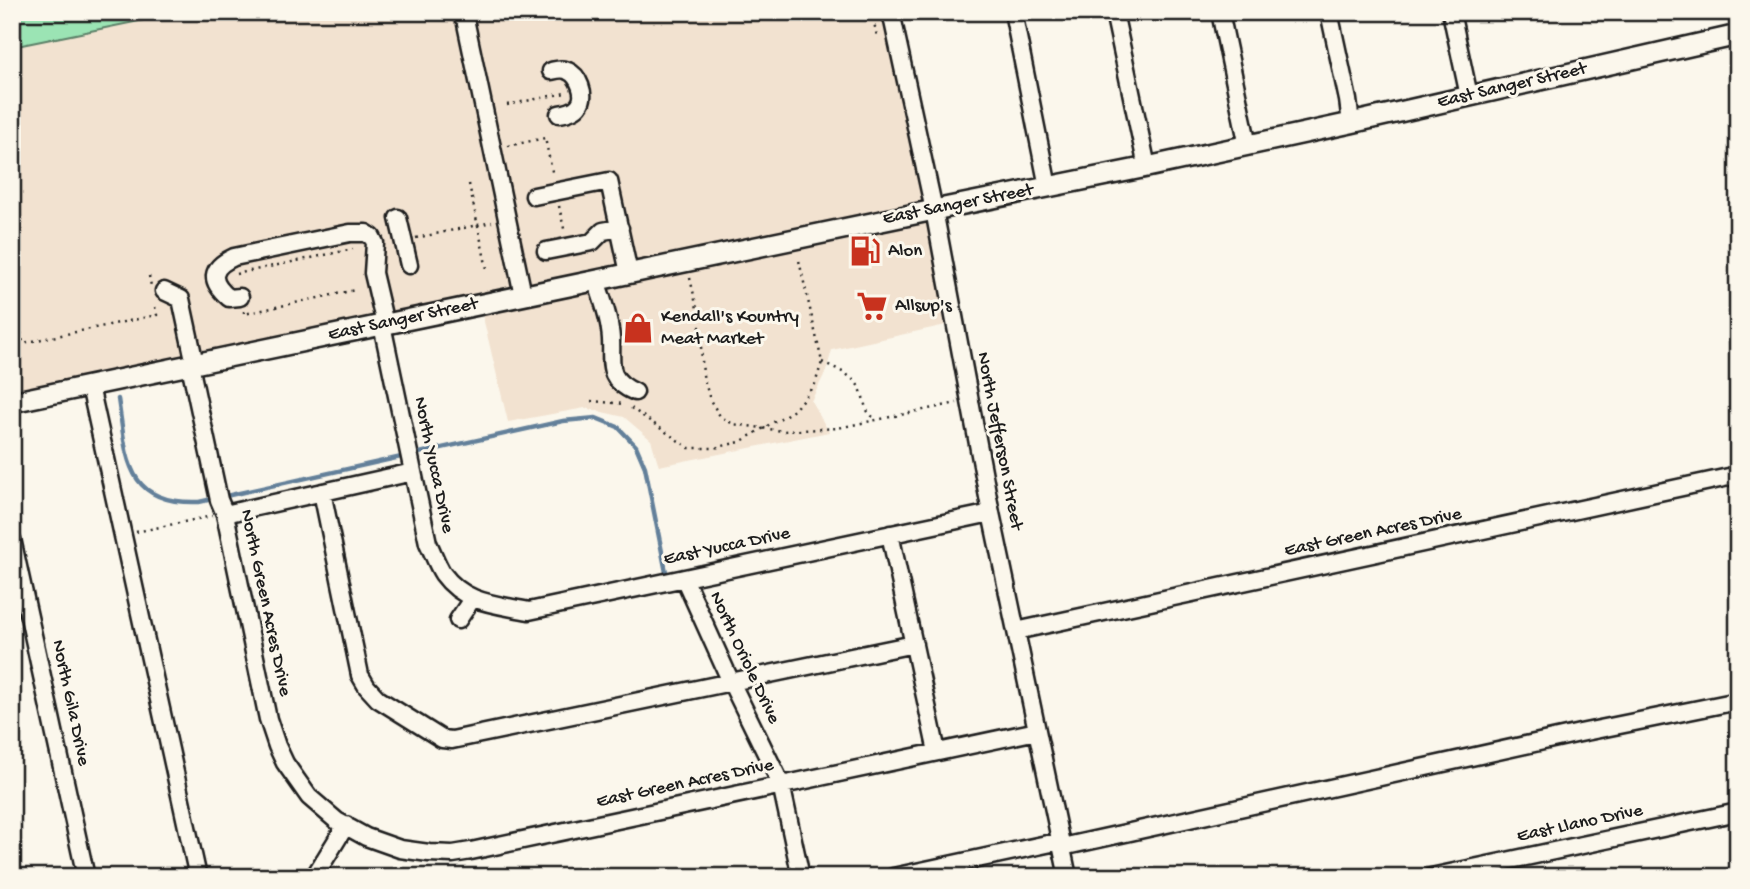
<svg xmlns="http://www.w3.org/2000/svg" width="1750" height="889" font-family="'Gochi Hand',sans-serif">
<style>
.built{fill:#f2e2d0}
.green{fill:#9be4b4;stroke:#5c8068;stroke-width:2}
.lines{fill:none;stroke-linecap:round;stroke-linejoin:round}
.stream{stroke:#63809a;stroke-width:4.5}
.minor-casing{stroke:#1c1c1c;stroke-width:21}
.major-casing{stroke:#1c1c1c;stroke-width:24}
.path{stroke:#1c1c1c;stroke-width:2.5;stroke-dasharray:2 5;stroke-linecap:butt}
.minor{stroke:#fbf7ec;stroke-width:16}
.major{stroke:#fbf7ec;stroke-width:19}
.labels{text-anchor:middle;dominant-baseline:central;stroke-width:6;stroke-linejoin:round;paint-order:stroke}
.street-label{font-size:19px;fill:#1c1c1c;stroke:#fbf7ec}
.poi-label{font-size:19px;fill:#1c1c1c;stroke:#fbf7ec;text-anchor:start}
</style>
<rect width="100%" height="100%" fill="#fbf7ec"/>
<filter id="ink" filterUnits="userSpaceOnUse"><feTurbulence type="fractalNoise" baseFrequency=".0143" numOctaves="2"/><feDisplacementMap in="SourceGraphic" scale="14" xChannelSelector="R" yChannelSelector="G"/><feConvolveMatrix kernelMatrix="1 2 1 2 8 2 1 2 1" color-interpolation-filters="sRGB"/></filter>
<g filter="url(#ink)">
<path class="built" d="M12,12H892L955,323L832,350L826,371L811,401L829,432L659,466L651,440L624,417L585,408L508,422L480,305L12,402Z"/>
<path class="green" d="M12,12H158L159,17L12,47Z"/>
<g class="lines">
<path class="stream" d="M118,399C127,456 124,505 199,502L563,421L596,418L618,427L636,446L645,467L667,577"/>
<g class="minor-casing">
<path id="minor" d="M458,12L465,19L523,295
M891,12L934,210L991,513L1068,877
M1013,12L1048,187
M1114,12L1147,167
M1220,12L1248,146
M1329,12L1348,100L1351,123
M1451,12L1469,96
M551,71C556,70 563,68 568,71C578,75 587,95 579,105C575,111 566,113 559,114
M534,196L609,181L629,273
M398,218L409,265
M546,251L592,242L603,231L620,228
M596,280C601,296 608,313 610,330C615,358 601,377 635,392
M164,291L181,299L195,364
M240,297L229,298C209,281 210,268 234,257L350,233H366L372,237L375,243L373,273L385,324
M382,325L428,543C433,553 437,565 443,574C465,604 496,604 529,611L991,513
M190,365L219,500L225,514L268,719L277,746L285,763L309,797L337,821L366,837L400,849L429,853L453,854L471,851L1037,731
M90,386L198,877
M322,492L360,675L367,687L378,699L442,739L452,740L914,644
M225,514L413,472
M890,534L937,752
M12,539L86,877
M684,578L731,682L781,784L801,877
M458,620L472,599
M1016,631L1738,475
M1062,847L1580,733L1738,701
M314,877L346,825
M893,877L1061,841
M1431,877L1738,812"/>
</g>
<g class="major-casing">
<path id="major" d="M12,402L934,210L1147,167L1351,123L1738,35"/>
</g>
<path class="path" d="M872,12L877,37
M507,105L565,93
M508,146L545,138L553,176
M469,184L487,269
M559,206L565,233
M416,238L492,222
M236,274L353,249
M149,276L151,286
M690,278L699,317L703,375L710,400L720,416L733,424L783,431L838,428L957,403
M15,305L23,343L157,315L154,303
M244,311V314L355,290
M822,362C835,368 851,374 859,387C866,398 862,413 877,419
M591,401L625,404
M631,408L689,448H714L740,442L794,410L815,384L822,362L798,256
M136,532L212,516"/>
<use href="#minor" class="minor"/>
<use href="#major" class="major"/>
</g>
</g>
<defs>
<g id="fuel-bare" transform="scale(2.415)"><path d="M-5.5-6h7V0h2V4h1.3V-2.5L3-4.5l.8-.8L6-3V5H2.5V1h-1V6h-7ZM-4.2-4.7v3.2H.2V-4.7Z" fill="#c8321e" stroke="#fbf7ec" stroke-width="2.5" paint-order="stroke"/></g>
<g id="supermarket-bare" transform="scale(2.415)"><path d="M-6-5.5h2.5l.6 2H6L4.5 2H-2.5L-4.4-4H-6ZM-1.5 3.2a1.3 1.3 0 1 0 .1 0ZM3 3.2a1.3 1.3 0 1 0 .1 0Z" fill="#c8321e" stroke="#fbf7ec" stroke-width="2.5" paint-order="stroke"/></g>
<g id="shop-bare" transform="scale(2.415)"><path d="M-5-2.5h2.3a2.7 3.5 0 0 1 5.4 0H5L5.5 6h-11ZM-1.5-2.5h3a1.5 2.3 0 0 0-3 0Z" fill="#c8321e" stroke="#fbf7ec" stroke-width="2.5" paint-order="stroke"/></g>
</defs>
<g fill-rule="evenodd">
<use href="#fuel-bare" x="865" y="251"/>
<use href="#supermarket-bare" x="872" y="306"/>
<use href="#shop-bare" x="638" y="328"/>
</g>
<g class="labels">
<g class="street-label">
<text transform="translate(1512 86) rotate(-13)">East Sanger Street</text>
<text transform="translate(958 205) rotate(-11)">East Sanger Street</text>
<text transform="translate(403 320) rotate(-12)">East Sanger Street</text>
<text transform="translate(999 441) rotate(79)">North Jefferson Street</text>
<text transform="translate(433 465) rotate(78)">North Yucca Drive</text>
<text transform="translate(1373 533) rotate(-12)">East Green Acres Drive</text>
<text transform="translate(727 547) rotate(-12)">East Yucca Drive</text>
<text transform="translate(265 603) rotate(78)">North Green Acres Drive</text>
<text transform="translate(744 658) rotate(65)">North Oriole Drive</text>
<text transform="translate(70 703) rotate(78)">North Gila Drive</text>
<text transform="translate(685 784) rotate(-12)">East Green Acres Drive</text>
<text transform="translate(1580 824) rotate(-12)">East Llano Drive</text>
</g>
<g class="poi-label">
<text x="888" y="251">Alon</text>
<text x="895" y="306">Allsup's</text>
<text x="661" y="317">Kendall's Kountry<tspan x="661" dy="22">Meat Market</tspan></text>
</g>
</g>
<rect width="1750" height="889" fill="none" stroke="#fbf7ec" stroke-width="42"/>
<rect x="21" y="21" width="1708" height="847" fill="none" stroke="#1c1c1c" stroke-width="2.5" filter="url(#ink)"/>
</svg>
